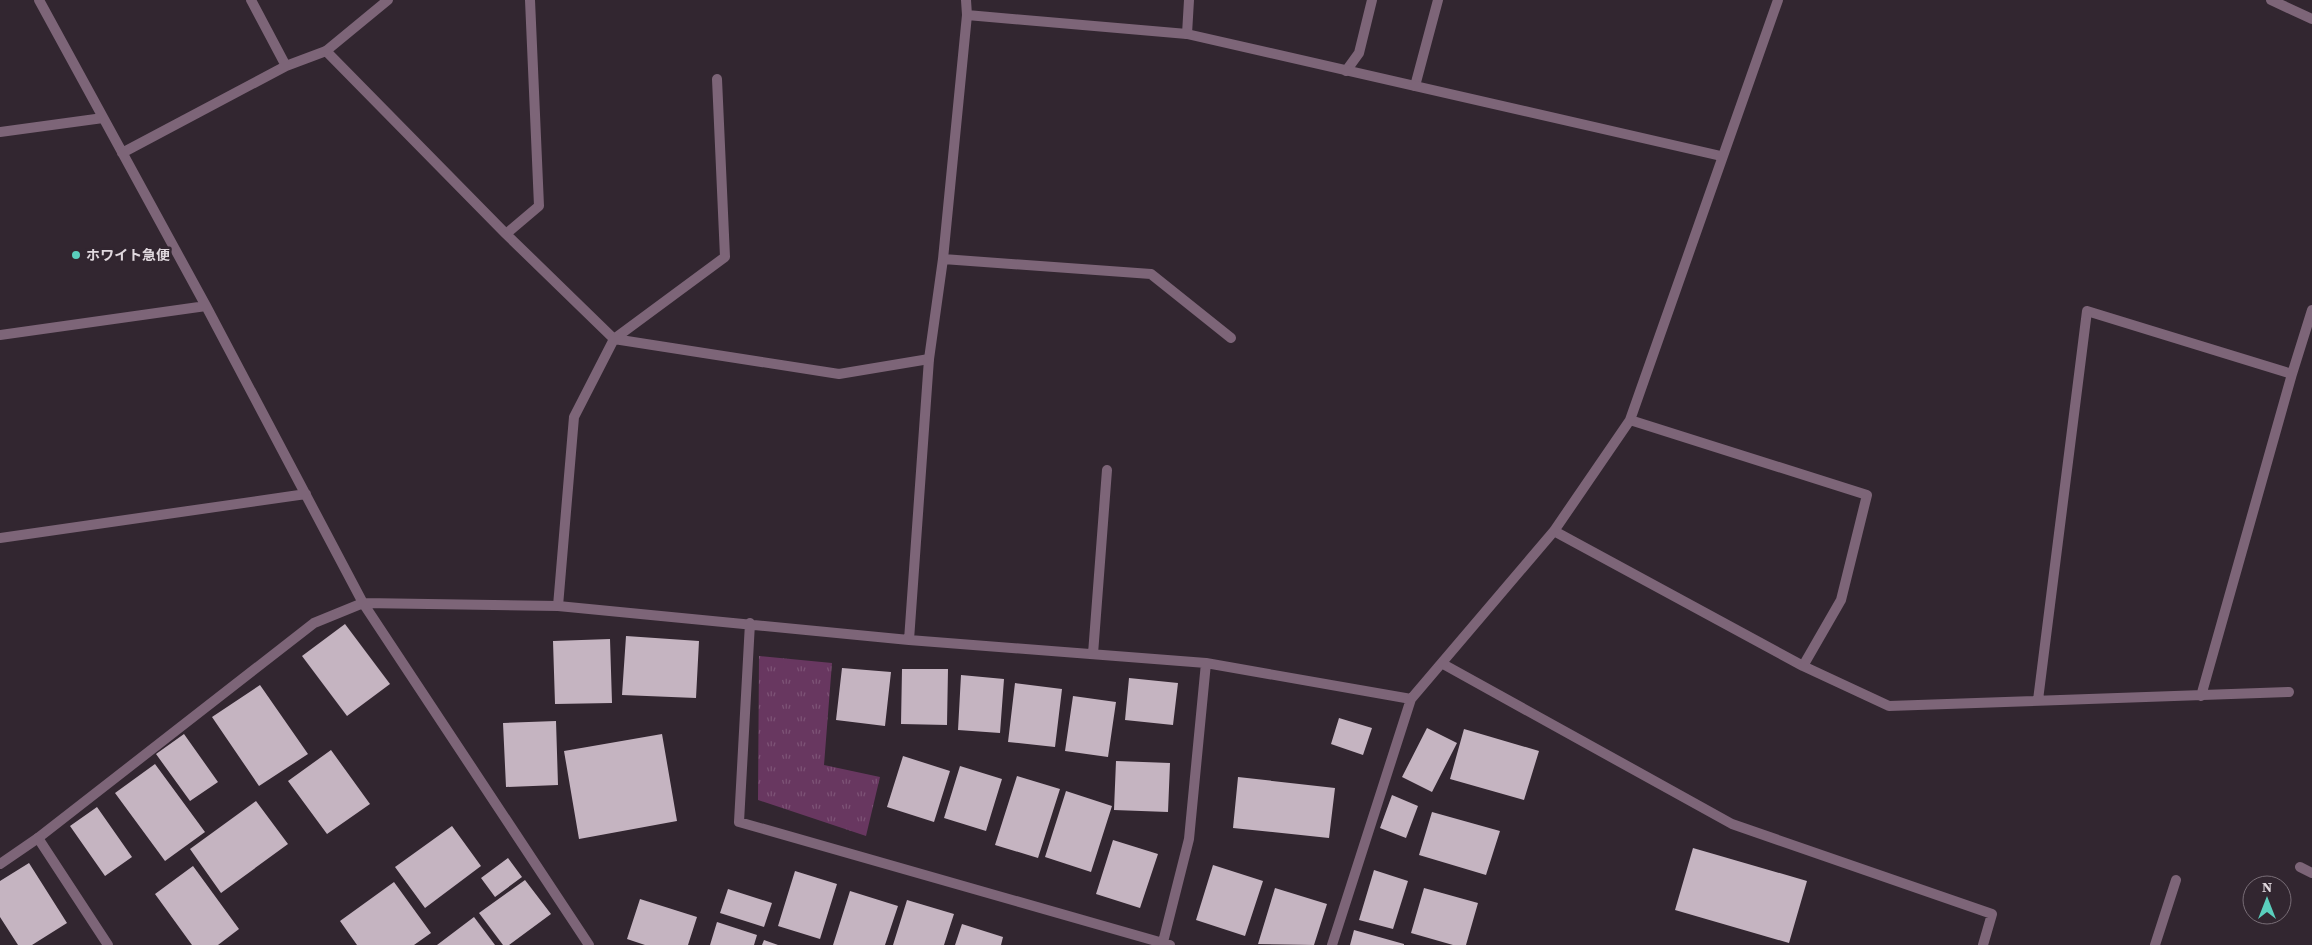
<svg xmlns="http://www.w3.org/2000/svg" width="2312" height="945" font-family="'Source Serif 4','Noto Sans JP',serif">
<style>
.grass{fill:url(#grass-tufts)}
.building{fill:#c5b4c1}
.lines{fill:none;stroke-linecap:round;stroke-linejoin:round}
.lane{stroke:#7d6578;stroke-width:10}
.street{stroke:#7d6578;stroke-width:10}
.poi-dot{fill:#5acebd;stroke:#322630;stroke-width:2}
.labels{text-anchor:middle;dominant-baseline:central;stroke-width:5;stroke-linejoin:round;paint-order:stroke}
.poi-label{font-size:14px;font-weight:bold;fill:#e0d8de;stroke:#322630;text-anchor:start}
</style>
<defs>
<pattern id="grass-tufts" width="24" height="20" patternUnits="userSpaceOnUse" patternTransform="scale(1.25)"><rect width="24" height="20" fill="#683760"/><path d="M3 7l-1-3M5 7V3M7 7l1-3M15 17l-1-3M17 17v-4M19 17l1-3" fill="none" stroke="#7d5376"/></pattern>
</defs>
<rect width="100%" height="100%" fill="#322630"/>
<path class="grass" d="M759,656L832,663L824,765L880,777L866,836L758,800Z"/>
<path class="building" d="M345,624L390,684L347,716L302,656Z
M626,636L699,641L696,698L622,695Z
M610,639L612,703L555,704L553,641Z
M842,668L891,672L885,726L836,720Z
M902,669H948L947,725L901,724Z
M961,675L1004,679L1000,733L958,730Z
M1129,678L1178,683L1173,725L1125,720Z
M1015,683L1062,689L1055,747L1008,742Z
M260,685L308,754L259,786L212,717Z
M1073,696L1116,702L1108,757L1065,751Z
M1339,718L1372,728L1363,755L1331,744Z
M556,721L558,785L506,787L503,723Z
M1427,728L1457,743L1432,792L1402,777Z
M1464,729L1539,751L1524,800L1450,779Z
M184,734L218,782L190,801L156,754Z
M662,734L677,821L579,839L564,751Z
M331,750L370,804L327,834L288,781Z
M903,756L950,771L934,822L887,807Z
M1116,761L1170,763L1168,812L1114,810Z
M155,764L205,832L165,861L115,793Z
M960,766L1002,779L986,831L944,818Z
M1017,776L1060,789L1038,858L995,845Z
M1238,777L1335,788L1329,838L1233,828Z
M1066,791L1112,806L1091,872L1045,857Z
M1392,795L1418,806L1406,838L1380,828Z
M256,801L288,844L221,893L190,849Z
M97,807L132,857L105,876L70,826Z
M1432,812L1500,831L1486,875L1419,855Z
M452,826L481,866L425,908L395,867Z
M1113,840L1158,854L1140,908L1096,894Z
M1693,848L1807,881L1789,943L1675,910Z
M508,858L522,877L495,897L481,878Z
M29,863L67,923L32,945H18L0,917V881Z
M1213,865L1263,881L1245,936L1196,920Z
M193,866L239,929L218,945H192L155,894Z
M1374,870L1408,881L1393,929L1359,920Z
M795,871L837,884L820,939L778,926Z
M525,880L551,914L509,945H503L479,913Z
M394,882L431,933L414,945H357L340,921Z
M1275,888L1327,904L1314,945L1258,944Z
M1424,888L1478,903L1466,945H1453L1411,933Z
M728,889L772,903L764,927L720,913Z
M850,891L898,906L885,945H833Z
M640,899L697,917L688,945H645L627,939Z
M907,900L954,914L944,945H893Z
M474,917L495,945H437Z
M717,922L757,935L754,945H710Z
M962,924L1003,937L1001,945H955Z
M1354,930L1404,944V945H1350Z
M764,940L778,945H762Z"/>
<g class="lines">
<path class="lane" d="M1187,34L1189,0
M326,51L506,234L614,339L839,374L929,359
M1346,71L1359,53L1372,0
M1415,86L1438,0
M506,234L539,206L530,0
M558,606L574,417L614,339L725,257L717,79
M38,838L108,945"/>
<path class="street" d="M39,0L206,306L363,603L589,945
M251,0L286,66
M2271,0L2312,19
M967,15L1187,34L1721,156
M0,132L103,118
M122,153L286,66L326,51L388,0
M943,259L1151,274L1231,338
M0,335L206,306
M1630,420L1867,495L1841,600L1803,666
M1554,531L1803,666L1889,706L2289,692
M0,538L306,494
M750,623L739,822L1170,945
M909,640L929,359L943,259L967,15L966,0
M1093,654L1107,470
M1443,664L1732,824L1992,914L1983,945
M2201,696L2292,374L2312,310
M2038,700L2087,311L2292,374
M0,864L38,838L314,623L363,603L558,606L909,640L1206,663L1411,699
M2300,867L2312,873
M1163,942L1189,839L1206,663
M1332,945L1411,699L1554,531L1630,420L1778,0
M2155,945L2176,880"/>
</g>
<circle class="poi-dot" cx="76" cy="255" r="5"/>
<g class="labels">
<g class="poi-label">
<text x="86" y="255">ホワイト急便</text>
</g>
</g>
<g transform="translate(2267 900)"><circle r="24" fill="#322630" stroke="#786d76"/>
<path d="M0-4L9 19L0 12L-9 19Z" fill="#5acebd"/>
<text y="-8" font-size="14" font-weight="bold" text-anchor="middle" fill="#e0d8de">N</text>
</g>
</svg>
